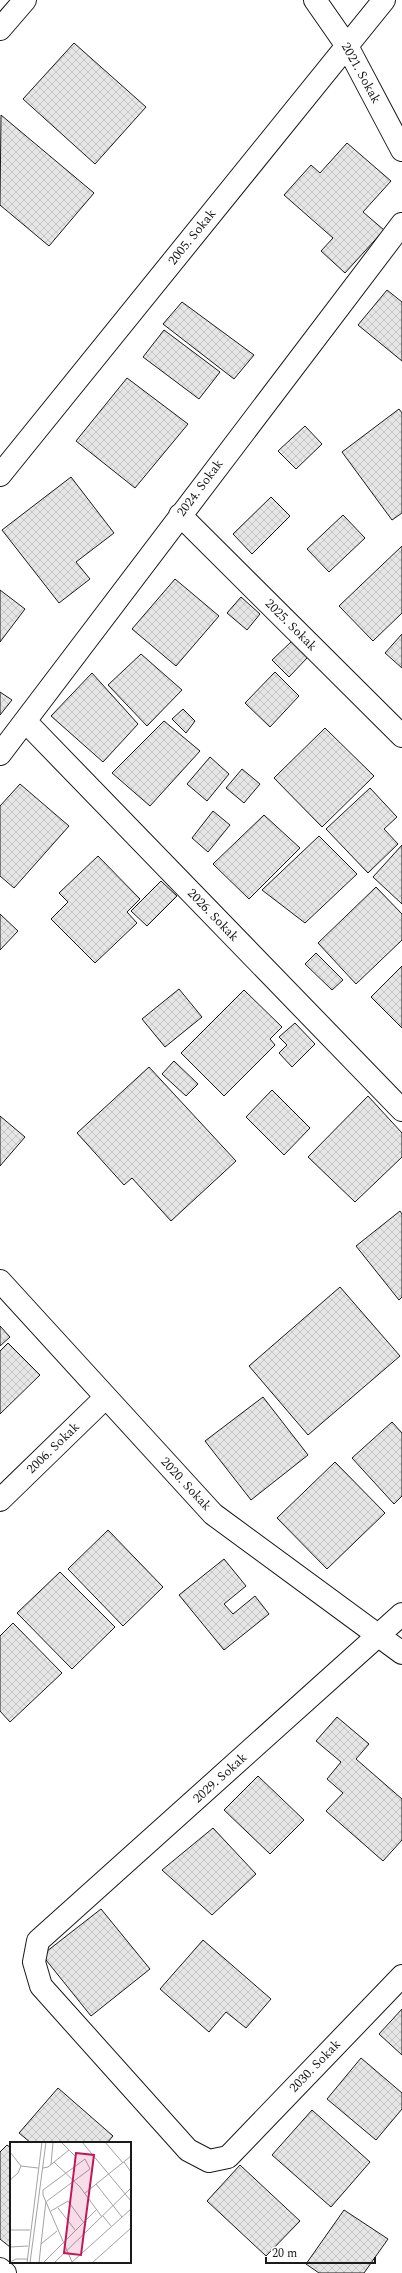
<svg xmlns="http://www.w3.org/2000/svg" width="402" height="2273" font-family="Spectral,serif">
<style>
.building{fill:url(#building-cross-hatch);stroke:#1a1a1a}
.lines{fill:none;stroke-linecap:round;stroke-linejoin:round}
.minor-casing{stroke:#1a1a1a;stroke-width:24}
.minor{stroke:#fff;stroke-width:22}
.labels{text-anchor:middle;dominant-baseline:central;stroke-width:3;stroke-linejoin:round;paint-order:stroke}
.street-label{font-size:13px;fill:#1a1a1a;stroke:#fff}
.inset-road{fill:none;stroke:#a3a3a3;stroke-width:1}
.view{fill:#c2185b;fill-opacity:0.15;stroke:#c2185b;stroke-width:2}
.inset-edge{fill:none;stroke:#1a1a1a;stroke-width:2}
</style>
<defs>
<pattern id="building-cross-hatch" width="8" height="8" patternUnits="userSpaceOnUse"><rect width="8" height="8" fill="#e6e6e6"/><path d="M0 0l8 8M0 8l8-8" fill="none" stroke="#c5c5c5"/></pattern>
</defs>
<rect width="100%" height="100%" fill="#fff"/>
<path class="building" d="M74,43L146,107L95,164L23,99Z
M1,115L94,193L49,246L0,205Z
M347,143L391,181L363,212L384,230L345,273L321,251L333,238L284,195L311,165L320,173Z
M387,290L402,302V361L358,325Z
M182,302L254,355L234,379L163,324Z
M164,330L220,372L199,399L143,357Z
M127,378L188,424L135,488L76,441Z
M399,409L402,413V513L392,520L342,452Z
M305,426L322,444L296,469L278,451Z
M71,477L114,533L76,562L90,579L59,603L2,530Z
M271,497L290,516L252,554L233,534Z
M343,515L365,538L329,572L307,549Z
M402,546V613L373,641L339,606Z
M175,579L219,616L176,666L132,629Z
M0,590L25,609L0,642Z
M241,597L260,614L247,630L227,613Z
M402,634V668L385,653Z
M292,641L308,657L289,677L272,660Z
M141,654L182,690L147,726L108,685Z
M275,672L299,696L270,727L245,703Z
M92,673L138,724L103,762L51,716Z
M0,692L12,700L0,715Z
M183,709L195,721L186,733L172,719Z
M164,721L200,751L150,806L112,773Z
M325,728L374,776L322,827L274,778Z
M210,757L229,774L207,801L187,784Z
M242,769L260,784L244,803L226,788Z
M20,784L69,826L14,888L0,876V806Z
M370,788L397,817L384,829L398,844L368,873L326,829Z
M213,811L230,825L208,852L192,838Z
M264,815L300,848L249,899L213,864Z
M319,836L357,874L305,923L262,890Z
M402,845V904L373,877Z
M98,856L140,899L127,912L137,923L95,963L51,919L68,902L59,893Z
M161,881L177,896L147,926L131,911Z
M376,887L402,914V940L356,984L318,943Z
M0,914L18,931L0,950Z
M316,953L343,980L332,990L305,964Z
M402,966V1028L371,997Z
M179,989L202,1017L165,1047L142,1019Z
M244,990L282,1027L270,1039L275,1045L224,1096L181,1053Z
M295,1023L315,1044L292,1067L279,1053L287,1045L279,1037Z
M174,1061L198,1084L186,1096L162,1074Z
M149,1067L236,1161L171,1221L132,1178L124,1185L77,1133Z
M272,1090L310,1128L284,1155L246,1117Z
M368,1096L402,1133V1157L355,1202L308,1157Z
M0,1116L25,1137L0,1166Z
M400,1211L402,1214V1297L399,1300L356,1246Z
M340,1287L400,1356L308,1435L249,1366Z
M0,1326L10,1337L0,1346Z
M8,1343L40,1375L0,1414V1351Z
M263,1397L308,1455L251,1500L205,1441Z
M392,1422L402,1433V1496L394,1504L352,1458Z
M335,1462L385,1513L327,1569L277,1518Z
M108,1530L163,1587L123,1626L68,1569Z
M224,1559L246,1586L224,1604L233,1614L255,1596L269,1614L224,1650L179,1595Z
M60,1572L115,1627L72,1669L17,1613Z
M13,1623L62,1673L10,1722L0,1711V1636Z
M337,1717L369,1744L356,1759L402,1799V1840L383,1861L326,1811L343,1793L327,1779L341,1762L316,1741Z
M258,1776L304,1820L270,1854L224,1810Z
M213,1828L256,1874L212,1915L162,1870Z
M101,1909L150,1969L91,2016L42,1955Z
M203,1940L271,1999L246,2028L226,2012L209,2032L160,1989Z
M402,2009V2055L379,2034Z
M361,2058L402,2093V2109L376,2140L327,2099Z
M58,2088L113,2136L107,2143H31L19,2133Z
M312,2110L370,2162L331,2207L272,2155Z
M7,2145L11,2148L10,2247L0,2239V2152Z
M240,2165L300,2221L266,2256L207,2201Z
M344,2210L388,2239L364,2273H319L306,2264Z"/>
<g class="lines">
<g class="minor-casing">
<path id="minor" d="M315,0L347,46L402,150
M0,29L25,0
M0,475L384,0
M180,515L402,736
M25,721L402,1110
M0,754L402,224
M0,1281L213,1514L402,1653
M0,1500L106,1397
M402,1614L38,1941L34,1962L41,1986L188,2150L209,2161L228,2157L402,1976
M0,2269L5,2273"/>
</g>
<use href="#minor" class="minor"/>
</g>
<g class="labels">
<g class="street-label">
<text transform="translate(361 73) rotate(61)">2021. Sokak</text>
<text transform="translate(192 237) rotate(-51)">2005. Sokak</text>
<text transform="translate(200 488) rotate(-53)">2024. Sokak</text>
<text transform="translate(291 625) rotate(45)">2025. Sokak</text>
<text transform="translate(213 915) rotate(46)">2026. Sokak</text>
<text transform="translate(53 1448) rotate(-44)">2006. Sokak</text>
<text transform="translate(186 1484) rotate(47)">2020. Sokak</text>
<text transform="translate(220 1778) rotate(-42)">2029. Sokak</text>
<text transform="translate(315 2066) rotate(-46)">2030. Sokak</text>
</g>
</g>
<g transform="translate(10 2142)">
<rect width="121" height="121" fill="#fff"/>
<path class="inset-road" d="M51,0L65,14M72,0L121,59M95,0L113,21M0,10L11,24L28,26M44,20L70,45L92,75M114,20L121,30M41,23L43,0M33,26L38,25L59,8M0,38L8,31L11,24M86,42L112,75M75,51L121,14M33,53V48L75,17L80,27L37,59M33,53L62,120M36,59L31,102L47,89M48,66L66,89M41,69L58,59L74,81M93,74L101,84M0,88H20M0,105L18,104M0,120L6,117H17M17,121L32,0M20,121L36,0M29,121L31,102M33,121L86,68M44,121L121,46M61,121L121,67M82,121L121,86"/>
<path class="view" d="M66,11L84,13L71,113L54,111Z"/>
<rect width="121" height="121" class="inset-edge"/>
</g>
<path d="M266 2257v6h109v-6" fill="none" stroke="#1a1a1a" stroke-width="2"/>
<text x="272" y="2257" font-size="12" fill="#1a1a1a" stroke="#ffffff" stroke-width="3" paint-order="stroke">20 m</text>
</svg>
